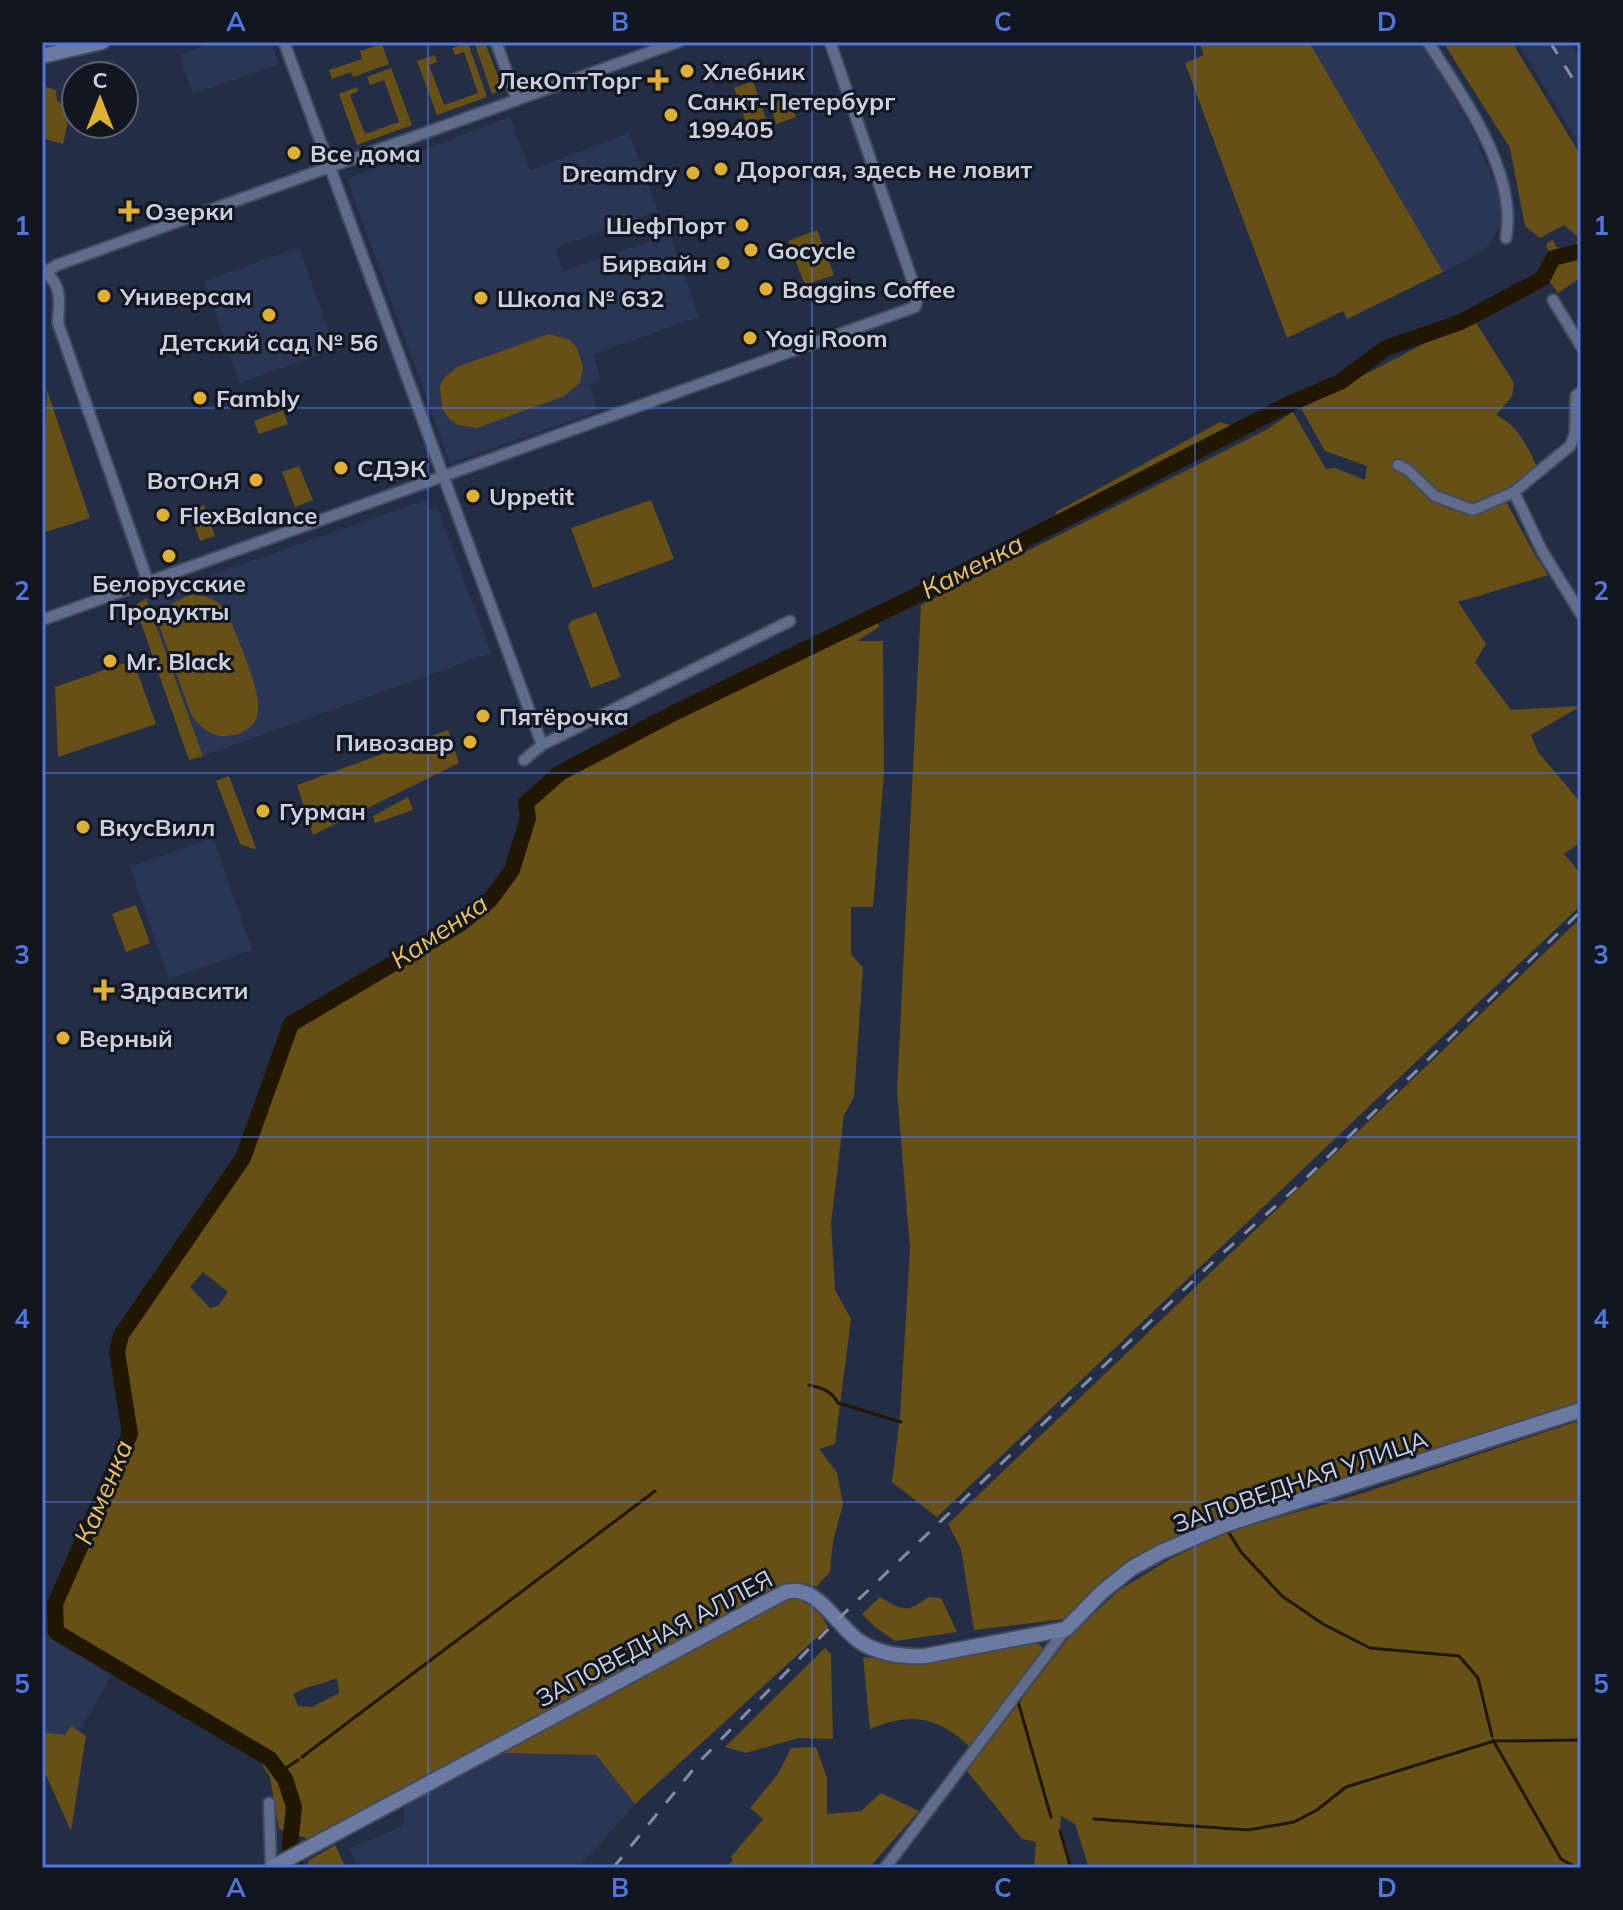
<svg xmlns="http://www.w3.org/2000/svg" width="1623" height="1910" font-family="Mulish,sans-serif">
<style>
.built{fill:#2b3655}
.green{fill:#675015;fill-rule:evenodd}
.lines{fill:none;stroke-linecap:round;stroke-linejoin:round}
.stream{stroke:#211701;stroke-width:3}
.river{stroke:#211701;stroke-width:16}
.street-casing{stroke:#424a5f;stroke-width:14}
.secondary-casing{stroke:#424a5f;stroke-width:18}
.street{stroke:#606c89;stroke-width:10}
.secondary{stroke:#6a7aa1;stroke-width:14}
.rail{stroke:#858da0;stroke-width:3;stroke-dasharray:14 14;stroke-linecap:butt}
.grid{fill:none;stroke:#5175db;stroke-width:2;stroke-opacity:0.55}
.poi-dot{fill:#e0b034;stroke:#121621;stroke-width:3}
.labels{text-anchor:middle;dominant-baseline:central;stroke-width:6;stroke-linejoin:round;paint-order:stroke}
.poi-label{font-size:24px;font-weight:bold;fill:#cad1e1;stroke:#121621;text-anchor:start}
.street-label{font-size:24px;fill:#cad1e1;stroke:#121621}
.water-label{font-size:26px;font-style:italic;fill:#edc159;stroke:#121621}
.neatline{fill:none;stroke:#5175db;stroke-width:3}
.grid-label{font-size:26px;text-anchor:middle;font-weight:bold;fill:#5175db}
</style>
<rect width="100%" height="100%" fill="#242d46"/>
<path class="built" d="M215,42H271L279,64L193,94L179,55Z
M1309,42H1422L1469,122L1499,194L1504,220L1487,247L1468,260L1443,272Z
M1517,42H1570L1581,60V147Z
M510,117L530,170L629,133L658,211L556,248L563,271L670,234L699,317L593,354L601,380L589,384L598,411L450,463L347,179Z
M299,247L335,349L240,383L204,281Z
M425,500L428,510L437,507L491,653L203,756L146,598Z
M213,838L252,950L169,979L130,867Z
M42,1632L114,1671L71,1746L42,1730Z
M499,1753L596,1755L635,1804L578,1868H358L350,1848L403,1826L404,1803Z"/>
<path class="green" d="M474,42H485L503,90L492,94Z
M1199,42H1268L1271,45L1276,42H1309L1443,272L1347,319L1343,311L1287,338L1185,63L1204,55Z
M1443,42H1512L1581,156V274L1579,279L1558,293L1550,282V267L1543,259L1549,250L1546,247L1548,242L1553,240L1556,247L1572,249L1579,238L1564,225L1540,238L1525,226L1510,148Z
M468,43L487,97L437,115L417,61L435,55L437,62L429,65L444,105L478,93L464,52L455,55L452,48Z
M382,44L389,64L353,77L351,72L332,79L329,70L362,59L360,51Z
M391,68L412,125L357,145L339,94L357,87L358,91L350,95L365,134L399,122L384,80L370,85L367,77Z
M753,81L769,128L750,134L734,88Z
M46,87L56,90L57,100L70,111L63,144L42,138Z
M789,97L796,117L776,124L770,104Z
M817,230L834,275L805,285L788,241Z
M1473,318L1514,383L1512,396L1496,415C1517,425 1527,445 1536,465L1534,471L1501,492L1535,555L1548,575L1458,602L1486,644L1475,662L1511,710L1581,706L1531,735L1538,752L1581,803V842L1564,854L1581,874V905L937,1517L892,1482L900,1416L910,1249L897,1092L921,605L1266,430L1293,412L1326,469L1335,468L1365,480L1367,466L1325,451L1301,408L1350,385L1362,376Z
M549,334L570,340L577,348L583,367L580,383L564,396L477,428L458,425L450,420L442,408L440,386L444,378L457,367Z
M47,390L90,518L42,533Z
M283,410L288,424L259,434L254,421Z
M1220,422L1244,429L1051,527L1056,512Z
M299,466L313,500L295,507L282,472Z
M651,500L674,559L593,588L571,528Z
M204,505L215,536L200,541L189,510Z
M190,595C210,595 222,601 230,619C238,641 264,695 257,716C254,729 239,735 227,736C211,738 199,726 191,714L159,625C162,607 175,601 190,595Z
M146,598L203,756L189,760L135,606Z
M596,612L621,677L591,688L568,627L571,621Z
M876,614L879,627L857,641H883L884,773L873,907H851V954L863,968L854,1097L844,1115L831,1224L835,1290L851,1319L835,1444L819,1449L837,1473L843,1504L833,1541L830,1572L816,1587L803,1583L787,1585L309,1839L279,1829L270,1777L257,1757L57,1635L60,1606L135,1436L123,1342L246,1162L291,1029L438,941L495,903L512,870L528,818L526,803L560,773ZM203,1272L228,1292L218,1306L210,1308L190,1287ZM337,1678L339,1693L312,1707L298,1706L293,1694C306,1686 323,1684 337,1678Z
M133,660L156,724L58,757L55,687Z
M448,730L459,763L313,835L297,785Z
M229,776L256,848L253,849L240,844L216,781Z
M408,797L413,810L375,823L373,816Z
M136,905L150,943L126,952L112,914Z
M1581,918V1403L1221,1517L1163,1545L1108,1578L1065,1619L974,1630L961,1549L948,1524Z
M1581,1420V1868H1089L1075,1824L1061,1816L1060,1827L1073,1868H1034L1036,1842L1022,1839L967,1771L1070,1636L1118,1591L1170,1559L1227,1532L1357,1495Z
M880,1597C902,1610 907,1614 928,1597L941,1598L957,1632L895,1641L875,1627L862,1614Z
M786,1598C810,1597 817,1608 828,1627L635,1804L596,1755L499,1753Z
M1035,1641L1043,1648L970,1747C937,1716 911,1712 870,1729L863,1657L908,1663Z
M825,1648L831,1654L833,1739L798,1738L746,1753L725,1747Z
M71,1726L86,1736L71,1831L42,1766V1732L65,1735Z
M816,1747L827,1778V1814L861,1811L881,1793L919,1811L869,1868H741L737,1864L733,1868H726L733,1860L731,1857L763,1819L750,1808L778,1774L791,1748Z
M335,1845L346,1868H308V1861Z"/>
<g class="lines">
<path class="stream" d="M809,1385C822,1388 832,1391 838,1403L901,1422
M1226,1528L1241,1552L1282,1596L1323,1624L1370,1648L1459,1656L1478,1678L1492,1736
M1017,1698L1051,1817
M1493,1740L1561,1859L1577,1868
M302,1757L655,1491
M280,1772L298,1760
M1094,1819L1248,1830L1294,1822L1317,1810L1346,1787L1494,1741L1581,1740
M1060,1831L1071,1868"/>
<path class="river" d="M1543,278L1553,258L1581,251
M296,1868L290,1845L294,1807L285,1779L270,1759L56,1632L55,1604L130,1434L117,1352L121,1335L243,1158L291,1024L460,924L490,900L512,870L528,818L526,803L560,773L674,713L924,592L1291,403L1340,382L1386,348L1461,322L1538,281"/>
<g class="street-casing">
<path id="street" d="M284,42L542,745
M496,42L517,100
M1428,42C1462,96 1518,172 1506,238
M43,269C63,287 59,298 58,323L148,582
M46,272L57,265L678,42
M1553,300L1581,346
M1581,392L1576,396L1575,434L1570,446L1514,492L1542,551L1581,614
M1398,465L1408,470L1435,496L1473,510L1514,492
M42,620L915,307L918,297L830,42
M524,760L542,745L790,621
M269,1803L271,1868
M885,1868L1066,1629"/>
</g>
<g class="secondary-casing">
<path id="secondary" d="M42,56L102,42
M271,1868L785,1592C817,1583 836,1625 859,1641C878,1654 903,1657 925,1656L1066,1629L1102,1592L1132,1568L1161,1552L1224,1525L1581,1410"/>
</g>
<use href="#street" class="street"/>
<use href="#secondary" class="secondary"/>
<path class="rail" d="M1550,42L1581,92
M613,1868L701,1760L837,1620L1215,1260L1297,1187L1581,911"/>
</g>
<path class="grid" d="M428,42V1868M812,42V1868M1195,42V1868M42,408H1581M42,773H1581M42,1137H1581M42,1502H1581"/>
<g class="poi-dot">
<circle cx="687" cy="71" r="8"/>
<path d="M654 68h8v8h8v8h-8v8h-8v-8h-8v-8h8z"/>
<circle cx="671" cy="115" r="8"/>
<circle cx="294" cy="153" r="8"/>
<circle cx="721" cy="169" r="8"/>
<circle cx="693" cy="173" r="8"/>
<path d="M125 199h8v8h8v8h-8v8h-8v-8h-8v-8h8z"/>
<circle cx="742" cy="225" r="8"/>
<circle cx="751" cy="250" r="8"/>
<circle cx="723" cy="263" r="8"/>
<circle cx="766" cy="289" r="8"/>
<circle cx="104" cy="296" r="8"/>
<circle cx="481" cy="298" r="8"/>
<circle cx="269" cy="315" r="8"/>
<circle cx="750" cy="338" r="8"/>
<circle cx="200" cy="398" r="8"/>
<circle cx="341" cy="468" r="8"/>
<circle cx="256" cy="480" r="8"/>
<circle cx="473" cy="496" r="8"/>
<circle cx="163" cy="515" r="8"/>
<circle cx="169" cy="556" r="8"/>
<circle cx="110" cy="661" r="8"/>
<circle cx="483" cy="716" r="8"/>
<circle cx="470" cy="742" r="8"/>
<circle cx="263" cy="811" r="8"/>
<circle cx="83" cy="827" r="8"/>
<path d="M100 978h8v8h8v8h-8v8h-8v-8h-8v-8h8z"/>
<circle cx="63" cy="1038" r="8"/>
</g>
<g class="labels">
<g class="poi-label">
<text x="703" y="71">Хлебник</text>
<text x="642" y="80" text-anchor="end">ЛекОптТорг</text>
<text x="687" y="101">Санкт-Петербург<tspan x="687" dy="28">199405</tspan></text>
<text x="310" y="153">Все дома</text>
<text x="737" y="169">Дорогая, здесь не ловит</text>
<text x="677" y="173" text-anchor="end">Dreamdry</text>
<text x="145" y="211">Озерки</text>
<text x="726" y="225" text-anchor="end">ШефПорт</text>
<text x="767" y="250">Gocycle</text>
<text x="707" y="263" text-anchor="end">Бирвайн</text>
<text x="782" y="289">Baggins Coffee</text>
<text x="120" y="296">Универсам</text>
<text x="497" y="298">Школа № 632</text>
<text x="766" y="338">Yogi Room</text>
<text x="269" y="342" text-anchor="middle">Детский сад № 56</text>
<text x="216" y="398">Fambly</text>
<text x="357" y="468">СДЭК</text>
<text x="240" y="480" text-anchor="end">ВотОнЯ</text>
<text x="489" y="496">Uppetit</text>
<text x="179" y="515">FlexBalance</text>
<text x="169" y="583" text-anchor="middle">Белорусские<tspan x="169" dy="28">Продукты</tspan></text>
<text x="126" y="661">Mr. Black</text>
<text x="499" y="716">Пятёрочка</text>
<text x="454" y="742" text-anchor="end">Пивозавр</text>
<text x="279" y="811">Гурман</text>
<text x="99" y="827">ВкусВилл</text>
<text x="120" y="990">Здравсити</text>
<text x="79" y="1038">Верный</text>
</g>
<g class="street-label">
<text transform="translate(1300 1481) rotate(-19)">ЗАПОВЕДНАЯ УЛИЦА</text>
<text transform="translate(654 1638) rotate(-28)">ЗАПОВЕДНАЯ АЛЛЕЯ</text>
</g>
<g class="water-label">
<text transform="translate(972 566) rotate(-27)">Каменка</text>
<text transform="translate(439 931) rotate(-34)">Каменка</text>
<text transform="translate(103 1492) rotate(-67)">Каменка</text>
</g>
</g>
<rect width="1623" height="1910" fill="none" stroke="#121621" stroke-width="88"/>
<g transform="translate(100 100)"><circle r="38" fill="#121621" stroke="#5c616e" stroke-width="2"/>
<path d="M0-6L14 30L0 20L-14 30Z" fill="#e0b034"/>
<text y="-12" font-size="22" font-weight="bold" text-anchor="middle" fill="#cad1e1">С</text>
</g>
<rect x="44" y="44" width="1535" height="1822" class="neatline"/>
<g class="grid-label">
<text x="236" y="31">A</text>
<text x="620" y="31">B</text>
<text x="1003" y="31">C</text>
<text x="1387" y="31">D</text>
<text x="22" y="235">1</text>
<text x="1601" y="235">1</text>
<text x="22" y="600">2</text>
<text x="1601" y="600">2</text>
<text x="22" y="964">3</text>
<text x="1601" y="964">3</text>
<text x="22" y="1328">4</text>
<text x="1601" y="1328">4</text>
<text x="22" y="1693">5</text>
<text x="1601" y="1693">5</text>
<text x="236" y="1897">A</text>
<text x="620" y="1897">B</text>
<text x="1003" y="1897">C</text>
<text x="1387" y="1897">D</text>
</g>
</svg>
